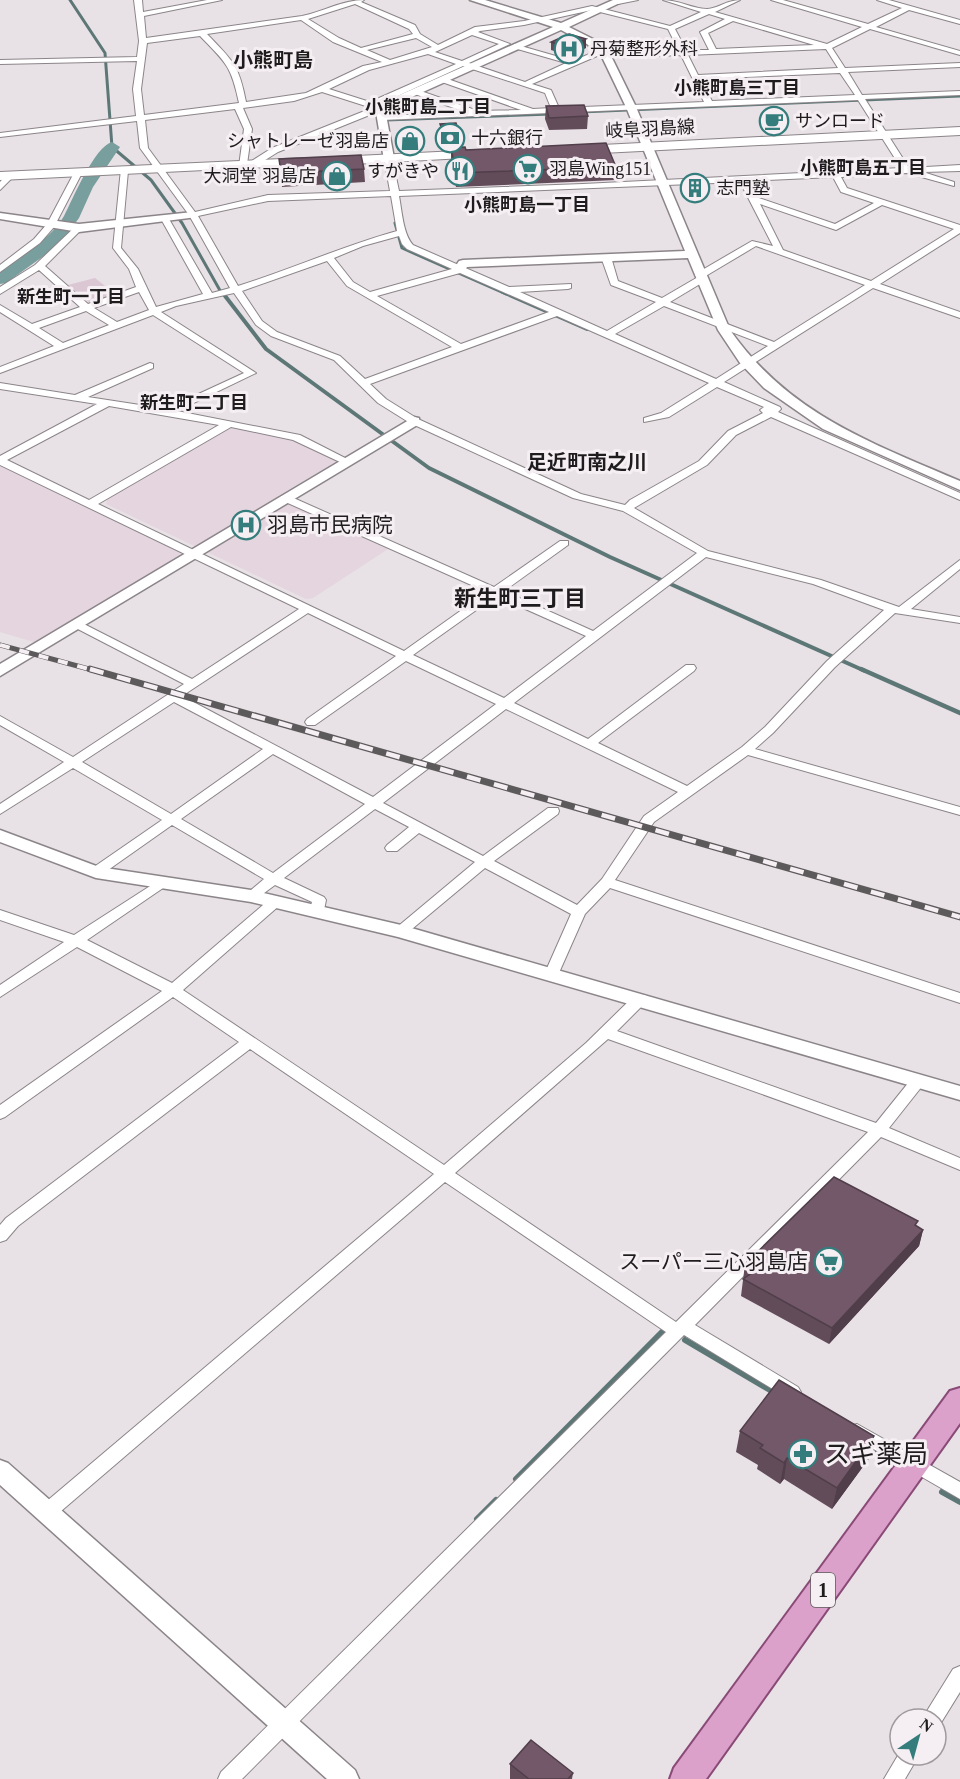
<svg xmlns="http://www.w3.org/2000/svg" width="960" height="1779" font-family="'Times New Roman','Noto Sans JP',serif">
<style>
.built{fill:#e4d5de}
.green{fill:#dac7d3}
.lines{fill:none;stroke-linecap:round;stroke-linejoin:round}
.stream-far3{stroke:#5d7777;stroke-width:3}
.stream-far2{stroke:#5d7777;stroke-width:4}
.stream-far1{stroke:#5d7777;stroke-width:4.5}
.stream{stroke:#5d7777;stroke-width:6}
.river{fill:#789e9d;fill-rule:evenodd}
.minor-casing{stroke:#8b8589;stroke-width:2}
.tertiary-casing{stroke:#8b8589;stroke-width:3}
.secondary-casing{stroke:#8b8589;stroke-width:2}
.primary-casing{stroke:#894a77;stroke-width:4}
.minor{fill:#fff;fill-rule:evenodd}
.tertiary{fill:#fff;fill-rule:evenodd}
.secondary{fill:#fff;fill-rule:evenodd}
.primary{fill:#dba1ca;fill-rule:evenodd}
.rail-far1-casing{stroke:#5d5a5c;stroke-width:5}
.rail-casing{stroke:#5d5a5c;stroke-width:7}
.rail-far1{stroke:#f5eef2;stroke-width:4;stroke-dasharray:10;stroke-linecap:butt}
.rail{stroke:#f5eef2;stroke-width:4.5;stroke-dasharray:14;stroke-linecap:butt}
.wall{fill:#624c5a}
.shaded-wall{fill:#503e4a}
.building{fill:#725869;stroke:#503e4a;stroke-width:1.5}
.labels{text-anchor:middle;dominant-baseline:central;stroke-width:6;stroke-linejoin:round;paint-order:stroke}
.far-poi-label{font-size:18px;fill:#1e1c1d;stroke:#f5eef2;text-anchor:start}
.far-neighbourhood-label{font-size:18px;font-weight:bold;fill:#1e1c1d;stroke:#f5eef2}
.far-street-label{font-size:18px;fill:#1e1c1d;stroke:#f5eef2}
.far-quarter-label{font-size:20px;font-weight:bold;fill:#1e1c1d;stroke:#f5eef2}
.shield{fill:#f5eef2;stroke:#5e5b5d;stroke-width:1.5}
.shield-label{font-size:20px;font-weight:bold;fill:#1e1c1d}
.poi-label{font-size:21px;fill:#1e1c1d;stroke:#f5eef2;text-anchor:start}
.neighbourhood-label{font-size:22px;font-weight:bold;fill:#1e1c1d;stroke:#f5eef2}
.near-poi-label{font-size:26px;fill:#1e1c1d;stroke:#f5eef2;text-anchor:start}
</style>
<rect width="100%" height="100%" fill="#e8e1e5"/>
<path class="built" d="M231,426L295,438L337,461L278,496L388,546V549L313,598L306,599L106,504L108,497Z
M0,465L180,552L179,558L34,642L0,632Z"/>
<path class="green" d="M95,278L115,294L90,303L68,285Z"/>
<g class="lines">
<path class="stream-far3" d="M70,0L105,53L112,147L151,180L182,223L222,294
M428,82L511,46
M580,112L960,96
M386,120L551,114
M395,223L402,248L506,294"/>
<path class="stream-far2" d="M222,292L266,349L429,468L610,557L865,671
M503,292L587,329"/>
<path class="stream-far1" d="M861,669L960,713"/>
<path class="stream" d="M685,1340L775,1393
M868,1447L879,1453
M516,1479L662,1332
M942,1492L960,1502
M477,1519L496,1500"/>
<path class="river" d="M112,142L120,147L93,187L79,218L59,245L6,283L0,284V271C22,255 50,240 64,216C73,199 94,147 112,142Z"/>
<g class="minor-casing">
<path id="minor" d="M134,0H142L143,12L207,0H222L144,16L146,38L302,16C322,12 343,0 364,0L361,2L415,25L420,34L438,45L475,27L524,21L592,6L670,26L701,12L663,0C679,0 693,9 707,9C717,9 727,0 740,0L715,12L827,44L862,27L771,0H783L868,24L902,8L877,0H889L960,20V24L909,10L876,27L960,51V55L870,29L832,48L845,68L960,63V67L848,72L862,95L960,91V95L865,99L909,168L960,165V171L923,172L954,182V186L907,173L841,177L847,188L960,225V233L880,284L960,312V318L873,288L724,382L780,407L781,409L778,412L960,493V500L771,417L736,435L707,465L634,508L708,551L821,580L899,607L960,560V569L911,609L960,617V623L895,613L835,667L773,733L755,749L960,807V815L748,755L654,822L615,880L960,993V1003L610,888L585,914L558,975L551,980L544,975L571,914L485,868L406,934H396L394,931L396,928L475,862L419,833L397,851H387L385,848L387,845L409,827L375,809L284,878L324,897L326,900L324,910L317,915L310,910L312,902L275,885L256,899H246L244,896L264,879L172,825L101,875H91L89,872L91,869L162,820L73,768L0,814V804L64,762L0,725V716L73,757L184,684L72,626L70,624L72,622H80L192,679L299,609L0,465V456L97,404L0,389V383L75,395L150,363L153,364V368L88,397L166,409L244,373L153,315L0,373V367L54,346L0,312V305L32,324L80,307L39,270L0,294V287L35,265L76,226L83,228L45,266L88,304L136,287L129,269L113,248L121,169L128,171L121,248L138,269L156,307L203,294L161,219L162,217L169,219L212,293L230,288L189,215L140,148L137,121L0,137V133L136,116L133,89L137,61L0,64V60L137,57L139,41ZM355,4L409,29L413,34L361,48L339,38L308,19ZM592,10L668,29L679,51L606,54L602,56L606,58L681,55L704,102L559,108L551,90L532,84L604,53L605,51L601,49L573,61L514,44V48L566,63L525,82L469,63L510,44L478,32L480,31L524,25ZM709,14L725,19L700,32L709,50H686L675,29ZM301,20L333,42L382,62L363,66L306,93L246,102C239,65 233,61 207,34ZM733,21L814,45L716,49L708,33ZM472,35L499,44L462,61L435,52ZM200,36C226,63 231,65 239,103L144,115L141,89L147,43ZM416,38L432,47L390,60L367,50ZM826,49L838,68L698,75L688,55ZM428,54L456,64L370,102L329,89L369,70ZM463,66L545,93L551,108L533,109L442,77L438,79L439,81L521,110L478,111L415,89L411,91L412,93L465,112L382,116L378,118L382,120L858,100L901,168L583,184L399,191L392,158L388,156L384,158L390,191L268,195L195,212L148,148L145,120L235,109L244,129L239,166L243,169L247,166L254,167L278,152L382,110V106L378,105ZM840,73L855,95L712,101L700,79ZM322,92L372,108L272,148L247,164L252,129L243,108L294,101ZM833,177L841,192L874,203L835,224L756,197L748,181ZM740,182L773,246L752,241L697,273L695,275L698,277L662,298L618,281L611,257L603,255L601,257L611,285L656,302L607,331L520,292L568,289L571,288V284L509,287L413,245C403,234 402,211 399,196ZM391,196L397,231C343,246 292,269 238,286L198,216L268,201ZM760,204L836,230L882,205L954,229L871,281L783,250ZM399,236L402,244L407,249L452,269L370,292L353,282L334,258L363,246ZM756,246L865,285L774,342L670,302L705,281L707,279L704,277ZM327,261L347,286L452,347L365,379L340,356L277,332L262,321L242,291ZM460,273L549,312L461,344L377,296ZM139,292L149,310L117,322L94,308ZM234,293L256,325L271,336L334,360L378,403L410,423L573,498L623,511L697,553L593,631L504,591L568,545V541H560L494,587L289,496H281V500L487,592L404,651L98,504L231,427L293,440L342,463L346,464L351,461L300,435L177,411L256,373L161,312L176,306ZM664,306L768,346L716,379L615,334ZM86,311L109,325L63,343L39,328ZM557,316L709,383L661,413L644,418V422L669,417L717,387L764,407L760,410L763,413L728,431L699,461L630,500L625,505L581,494L418,419L386,399L370,384ZM109,406L219,425L89,500L7,460ZM706,557L813,584L884,610L827,661L765,727L742,747L687,786L598,743L694,671L696,668L694,665H686L588,739L514,703ZM496,596L586,636L504,698L413,655ZM308,613L396,656L307,719L305,722L307,725H315L406,661L496,704L373,797L182,696ZM174,702L263,749L171,814L82,762ZM506,709L678,792L644,816L602,879L577,905L494,861L558,814L559,811L558,808H548L483,856L383,803ZM273,754L365,804L273,873L181,819Z
M617,0H638L618,4L614,2Z
M75,171L82,173L54,227L40,243L0,272V265L34,239L47,224Z
M7,174L14,176L0,190V182Z
M161,879L168,883L166,886L87,940L172,983L270,899H280L282,902L280,905L183,990L444,1165L586,1043L635,995H645L647,999L645,1003L617,1031L876,1123L913,1077H923L925,1081L923,1085L889,1128L960,1158V1170L881,1137L695,1325L798,1387L801,1392L798,1397L792,1399L786,1397L684,1335L242,1779H218L221,1772L666,1332L445,1182L53,1518L47,1520L41,1518L38,1512L41,1506L434,1174L250,1049L18,1226L6,1240L0,1242V1225L6,1218L239,1042L173,997L5,1117L0,1119V1105L162,991L77,947L0,997V985L64,942L0,920V910L74,935ZM608,1039L868,1132L676,1322L455,1173Z
M857,1424L960,1482V1499L851,1436L848,1431L851,1426Z
M960,1666V1692L939,1726L936,1727V1719H922L953,1669Z
M900,1752V1755H919L905,1779H884Z"/>
</g>
<g class="tertiary-casing">
<path id="tertiary" d="M470,0H485L561,23L613,0H626L569,27L595,40L611,56L636,107L730,330C789,414 870,442 960,481V490L823,429L764,388L740,363L718,330L688,258L467,267L463,273H455L453,270L459,261L463,260L685,251L626,107L602,57L587,44L561,30L385,109L394,158L384,160L375,106L553,27Z
M193,212L199,215L197,217L79,232L0,219V213L79,224Z
M414,417L419,418V424L0,676V664Z
M0,830L99,867L251,890L401,925L960,1086V1100L398,937L251,902L96,878L0,842Z
M0,1460L8,1463L355,1770L359,1779H327L0,1485Z"/>
</g>
<g class="secondary-casing">
<path id="secondary" d="M960,127V135L582,154L576,150L582,146Z
M478,150L482,151V157L336,165L330,161L336,157Z
M304,158L310,162L308,165L0,180V172Z"/>
</g>
<g class="primary-casing">
<path id="primary" d="M960,1388V1423L706,1779H670L674,1768L950,1391Z"/>
</g>
<use href="#minor" class="minor"/>
<use href="#tertiary" class="tertiary"/>
<use href="#secondary" class="secondary"/>
<use href="#primary" class="primary"/>
<g class="rail-far1-casing">
<path id="rail-far1" d="M0,645L96,671"/>
</g>
<g class="rail-casing">
<path id="rail" d="M90,669L960,917"/>
</g>
<use href="#rail-far1" class="rail-far1"/>
<use href="#rail" class="rail"/>
</g>
<path class="wall" d="M586,39V48L567,55L551,50V42Z
M546,106L588,116L587,129L549,130L545,119Z
M440,124L461,139V148L466,150L616,167V180L456,187L451,161V148H458L445,146L440,132Z
M279,159L364,169L365,182L282,187Z
M917,1226L923,1230L919,1246L829,1344L741,1296L745,1264Z
M740,1431L874,1436L870,1457L832,1509L784,1479L780,1484L757,1469L758,1465L736,1452Z
M510,1764L573,1773L572,1779H510Z"/>
<path class="shaded-wall" d="M586,39V48L567,55L568,47Z
M923,1230L919,1246L829,1344L832,1328Z
M874,1436L870,1457L832,1509L837,1488Z
M787,1458L784,1479L780,1484L784,1463Z"/>
<path class="building" d="M569,34L586,39L568,47L551,42Z
M584,105L588,116L549,118L546,106Z
M456,123L461,139L445,138L440,124Z
M606,143L616,167L456,173L451,148L465,147L466,150Z
M361,155L364,169L281,173L279,159Z
M834,1177L918,1221L915,1225L923,1230L832,1328L743,1279L755,1271L745,1264Z
M779,1380L874,1436L837,1488L787,1458L784,1463L760,1448L763,1445L740,1431Z
M531,1740L573,1773L568,1779H529L510,1764Z"/>
<defs>
<g id="hospital-ring" transform="scale(1.5)"><circle r="9.5" fill="#f5eef2" stroke="#347d7c" stroke-width="1.5"/><path d="M-5-5h3v3.5h4V-5h3V5h-3V1.5h-4V5h-3Z" fill="#347d7c"/></g>
<g id="cafe-ring" transform="scale(1.5)"><circle r="9.5" fill="#f5eef2" stroke="#347d7c" stroke-width="1.5"/><path d="M-5.5-4.5H6V0H3Q3 3.5 0 3.5H-2.5Q-5.5 3.5-5.5 0ZM3-3.2v2h1.7v-2ZM-6 4.5H4V6H-6Z" fill="#347d7c"/></g>
<g id="bank-ring" transform="scale(1.5)"><circle r="9.5" fill="#f5eef2" stroke="#347d7c" stroke-width="1.5"/><path d="M-6-4H6V4H-6ZM0-2.3a2.3 2.3 0 1 0 0 4.6a2.3 2.3 0 1 0 0-4.6Z" fill="#347d7c"/></g>
<g id="shop-ring" transform="scale(1.5)"><circle r="9.5" fill="#f5eef2" stroke="#347d7c" stroke-width="1.5"/><path d="M-5-2.5h2.3a2.7 3.5 0 0 1 5.4 0H5L5.5 6h-11ZM-1.5-2.5h3a1.5 2.3 0 0 0-3 0Z" fill="#347d7c"/></g>
<g id="supermarket-ring" transform="scale(1.5)"><circle r="9.5" fill="#f5eef2" stroke="#347d7c" stroke-width="1.5"/><path d="M-6-5.5h2.5l.6 2H6L4.5 2H-2.5L-4.4-4H-6ZM-1.5 3.2a1.3 1.3 0 1 0 .1 0ZM3 3.2a1.3 1.3 0 1 0 .1 0Z" fill="#347d7c"/></g>
<g id="restaurant-ring" transform="scale(1.5)"><circle r="9.5" fill="#f5eef2" stroke="#347d7c" stroke-width="1.5"/><path d="M-5-6h1v4h1v-4h1v4h1v-4h1v5L-1.5 .5V6h-2V.5L-5-1ZM5-6V6H3V1.5H1.5Q1.5-4 5-6Z" fill="#347d7c"/></g>
<g id="building-ring" transform="scale(1.5)"><circle r="9.5" fill="#f5eef2" stroke="#347d7c" stroke-width="1.5"/><path d="M-4-6H4V6H1V3H-1V6H-4ZM-2.5-4.3h1.7v1.8h-1.7ZM.8-4.3h1.7v1.8H.8ZM-2.5-1h1.7V.8h-1.7ZM.8-1h1.7V.8H.8Z" fill="#347d7c"/></g>
<g id="pharmacy-ring" transform="scale(1.5)"><circle r="9.5" fill="#f5eef2" stroke="#347d7c" stroke-width="1.5"/><path d="M-2-6h4v4h4v4h-4v4h-4v-4h-4v-4h4Z" fill="#347d7c"/></g>
</defs>
<g fill-rule="evenodd">
<use href="#hospital-ring" x="569" y="49"/>
<use href="#cafe-ring" x="774" y="121"/>
<use href="#bank-ring" x="450" y="138"/>
<use href="#shop-ring" x="410" y="141"/>
<use href="#supermarket-ring" x="528" y="169"/>
<use href="#restaurant-ring" x="460" y="171"/>
<use href="#shop-ring" x="337" y="176"/>
<use href="#building-ring" x="695" y="188"/>
<use href="#hospital-ring" x="246" y="525"/>
<use href="#supermarket-ring" x="829" y="1262"/>
<use href="#pharmacy-ring" x="803" y="1454"/>
</g>
<g class="labels">
<g class="far-poi-label">
<text x="590" y="49">丹菊整形外科</text>
<text x="795" y="121">サンロード</text>
<text x="471" y="138">十六銀行</text>
<text x="389" y="141" text-anchor="end">シャトレーゼ羽島店</text>
<text x="549" y="169">羽島Wing151</text>
<text x="439" y="171" text-anchor="end">すがきや</text>
<text x="316" y="176" text-anchor="end">大洞堂 羽島店</text>
<text x="716" y="188">志門塾</text>
</g>
<g class="far-neighbourhood-label">
<text x="737" y="88">小熊町島三丁目</text>
<text x="428" y="107">小熊町島二丁目</text>
<text x="863" y="168">小熊町島五丁目</text>
<text x="527" y="205">小熊町島一丁目</text>
<text x="71" y="297">新生町一丁目</text>
<text x="194" y="403">新生町二丁目</text>
</g>
<g class="far-street-label">
<text transform="translate(650 129) rotate(-3)">岐阜羽島線</text>
</g>
<g class="far-quarter-label">
<text x="273" y="60">小熊町島</text>
<text x="587" y="462">足近町南之川</text>
</g>
<rect class="shield" x="811" y="1573" width="24" height="34" rx="4.5"/>
<g class="shield-label">
<text x="823" y="1590">1</text>
</g>
<g class="poi-label">
<text x="267" y="525">羽島市民病院</text>
<text x="808" y="1262" text-anchor="end">スーパー三心羽島店</text>
</g>
<g class="neighbourhood-label">
<text x="520" y="598">新生町三丁目</text>
</g>
<g class="near-poi-label">
<text x="824" y="1454">スギ薬局</text>
</g>
</g>
<g transform="translate(918 1737) rotate(36)"><circle r="28" fill="#f5eef2" stroke="#9f9a9d" stroke-width="1.5"/>
<path d="M0-4.5L10 22L0 15L-10 22Z" fill="#347d7c"/>
<text y="-9" font-size="16" font-weight="bold" text-anchor="middle" fill="#1e1c1d">N</text>
</g>
</svg>
